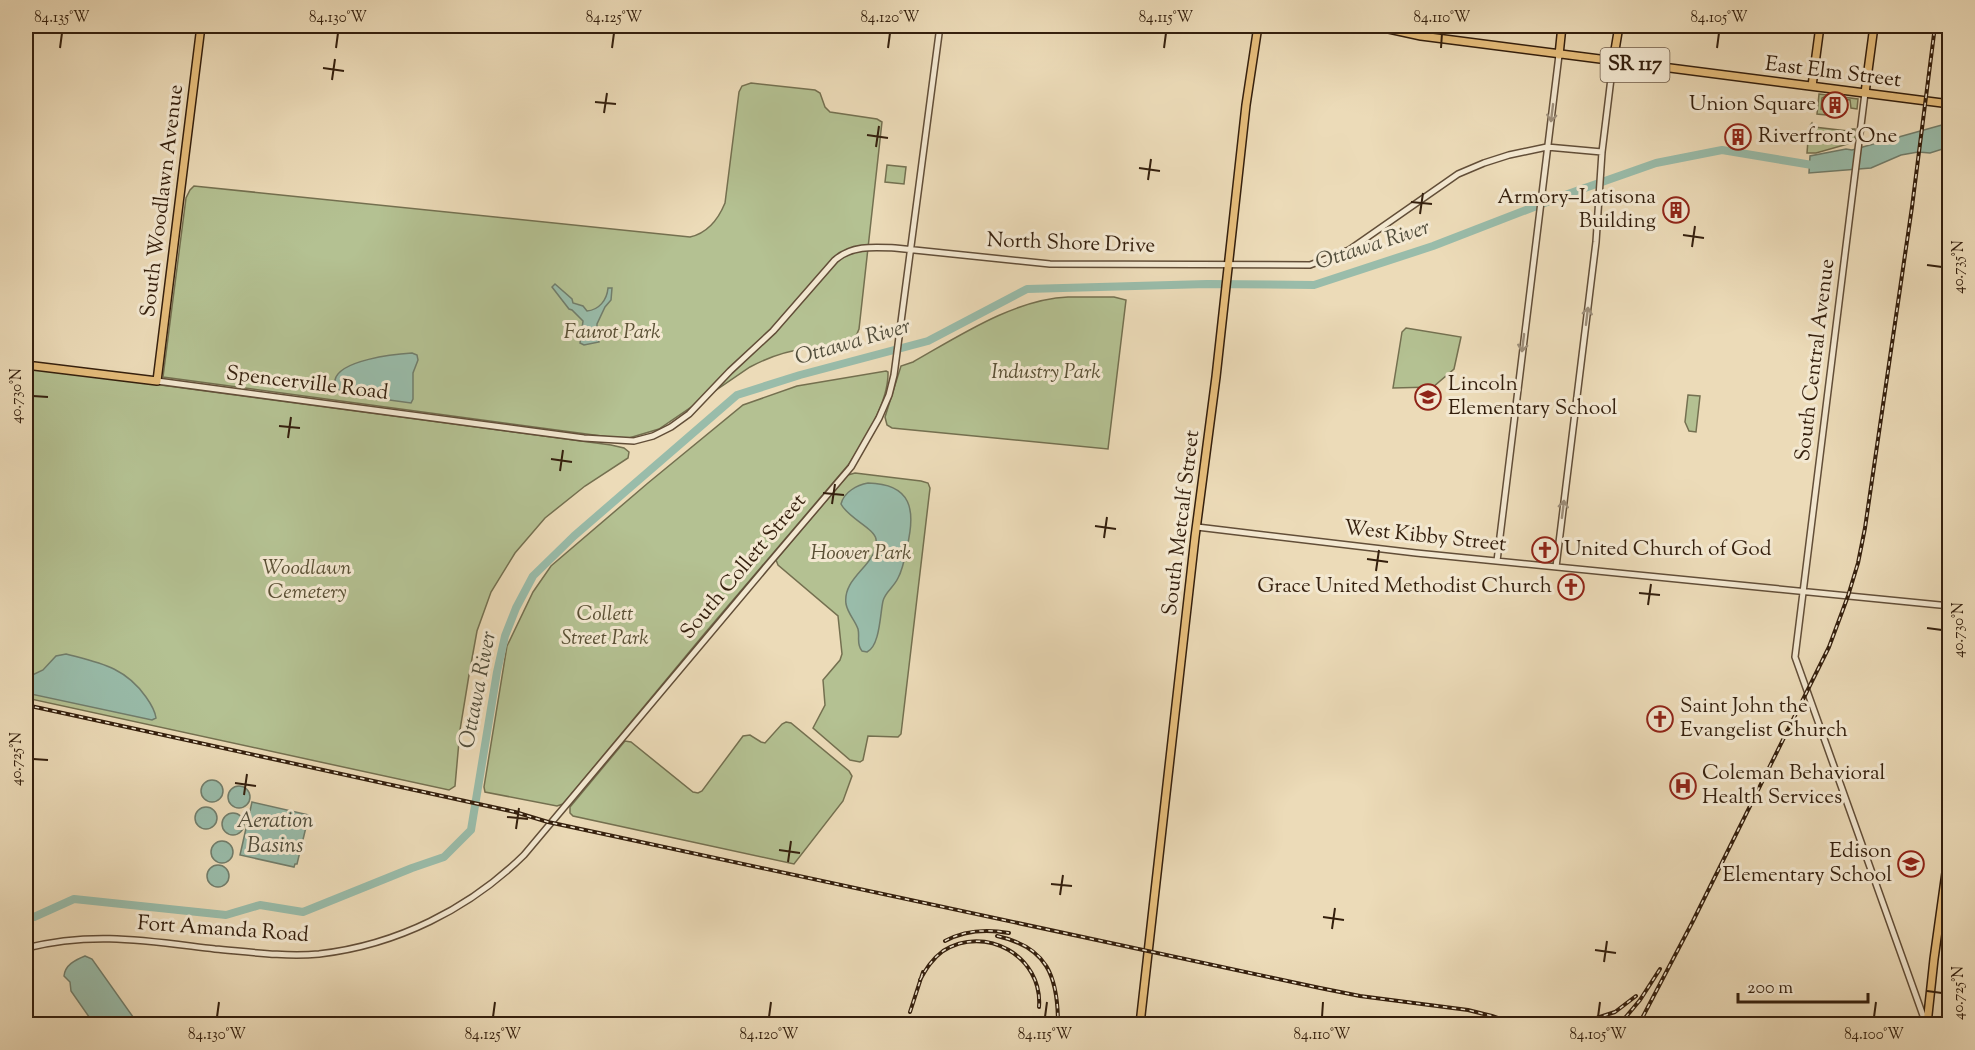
<svg xmlns="http://www.w3.org/2000/svg" width="1975" height="1050" font-family="'Sorts Mill Goudy',serif">
<style>
.green{fill:#b4c192;stroke:#747050;stroke-width:1.5}
.water{fill:#99bcaa;stroke:#717d6b;stroke-width:1.5}
.lines{fill:none;stroke-linecap:round;stroke-linejoin:round}
.river{stroke:#99bcaa;stroke-width:8}
.minor-casing{stroke:#624e38;stroke-width:8}
.major-casing{stroke:#341f0d;stroke-width:10}
.minor{stroke:#f3e8d1;stroke-width:5}
.major{stroke:#e6be7c;stroke-width:7}
.rail-casing{stroke:#341f0d;stroke-width:4}
.rail{stroke:#f3e8d1;stroke-width:1.5;stroke-dasharray:4.5;stroke-linecap:butt}
.oneway{stroke:#9d8e79}
.ticks{fill:none;stroke:#341f0d;stroke-width:2}
.labels{text-anchor:middle;dominant-baseline:central;stroke-width:6;stroke-linejoin:round;paint-order:stroke}
.shield{fill:#f3e8d1;stroke:#6d5b48;stroke-width:1.5}
.shield-label{font-size:20px;font-weight:bold;fill:#341f0d}
.street-label{font-size:21px;fill:#341f0d;stroke:#f3e8d1}
.poi-label{font-size:21px;fill:#341f0d;stroke:#f3e8d1;text-anchor:start}
.park-label{font-size:21px;font-style:italic;fill:#5a5035;stroke:#f3e8d1}
.water-label{font-size:22px;font-style:italic;fill:#524e3c;stroke:#f3e8d1}
.neatline{fill:none;stroke:#341f0d;stroke-width:2}
.ticks-label{font-size:15px;text-anchor:middle;fill:#341f0d}
</style>
<rect width="100%" height="100%" fill="#ecdbb8"/>
<filter id="stains"><feTurbulence type="fractalNoise" baseFrequency=".00333" numOctaves="4"/><feColorMatrix values="0 0 0 0 .2 0 0 0 0 .09 0 0 0 0 .02 0 0 0 .5 -.17"/></filter>
<radialGradient id="worn" r=".72"><stop offset=".6" stop-color="#630" stop-opacity="0"/><stop offset="1" stop-color="#630" stop-opacity=".3"/></radialGradient>
<path class="green" d="M751,83L815,90L820,93L825,107L830,112L877,119L882,122L859,329C857,335 854,341 848,344C836,351 818,347 805,349C785,351 767,358 750,367L659,429L629,438L609,437L163,377L186,198L190,190L194,186L690,237C708,233 718,220 725,203L739,92L742,86Z
M1819,94L1858,99L1857,109L1851,108L1850,100L1824,97L1822,98L1821,109L1834,110L1836,113V116L1817,114Z
M1812,123L1814,127L1848,131L1850,133L1854,131L1852,129H1855V142L1816,153H1807L1809,127Z
M887,165L906,167L904,184L885,182Z
M1068,297H1114L1126,300L1108,449L892,428L887,425L885,417L901,366L913,362C959,336 1015,299 1068,297Z
M1406,328L1461,337L1454,369L1433,387L1393,388L1402,332Z
M26,367L611,445L624,448L629,452L628,458L585,486L545,518L515,553L491,592L477,631L469,675L460,730L455,786L449,790L26,698Z
M886,371L888,372C889,401 865,439 849,464L705,633L563,804L557,806L485,792L484,787L507,646L533,592L551,566L648,483L743,405L797,386Z
M1688,395L1700,396L1696,432L1689,431L1685,422Z
M855,473L921,481L928,483L930,488L901,734L898,737L868,736L863,760L860,762L850,760L813,728L825,705L823,680L840,660L842,654L838,616L778,565L776,560L848,475Z
M786,722L791,723L849,771L852,776L843,801L794,864L573,816L570,813V807L625,741L631,742L693,792L698,793L702,791L743,736L750,735L761,742L765,743L782,724Z"/>
<path class="water" d="M1949,123V147L1930,153L1918,152L1901,155L1871,168L1809,173L1810,156L1846,149L1852,150Z
M555,284L572,299L573,303L583,306L587,311C599,310 607,300 608,288H612L611,300L605,307L597,324V333L599,342L584,345L580,343L583,321L572,310L569,309L552,287Z
M412,353L417,355L418,360L413,373V399L411,403L345,394C340,392 334,388 335,380C339,360 395,354 412,353Z
M868,483C912,484 916,510 907,547C905,557 903,569 898,578C894,587 885,592 883,601C880,614 880,646 867,652L862,651C856,644 860,637 858,629C855,620 848,614 846,604C842,576 879,565 876,539C874,528 848,518 841,504C844,492 857,485 868,483Z
M66,654C100,663 125,667 146,697C151,704 155,710 156,718L152,720L26,693V678L43,670L56,656Z
M201 791a11 11 0 1 1 22 0a11 11 0 1 1-22 0Z
M228 797a11 11 0 1 1 22 0a11 11 0 1 1-22 0Z
M252,802L309,815L297,864H295L294,867L240,855Z
M195 818a11 11 0 1 1 22 0a11 11 0 1 1-22 0Z
M222 824a11 11 0 1 1 22 0a11 11 0 1 1-22 0Z
M211 852a11 11 0 1 1 22 0a11 11 0 1 1-22 0Z
M207 876a11 11 0 1 1 22 0a11 11 0 1 1-22 0Z
M85,956L92,959L138,1024H94L71,991L70,982L64,976C65,965 75,960 85,956Z"/>
<g class="lines">
<path class="river" d="M26,918L34,917L74,899L226,915L260,905L303,912L412,868L444,857L471,830L497,672L505,636L516,608L533,576L574,536L737,395L800,375L928,341L1027,289L1207,284L1314,285L1433,246L1565,195L1656,163L1722,150L1812,165L1819,163"/>
<g class="minor-casing">
<path id="minor" d="M1865,93L1795,657L1926,1024
M157,381L584,438L634,441L653,436L671,427L689,414L730,371L773,331L835,260C852,245 874,247 895,248L1050,264L1310,265L1349,250L1458,174L1484,163L1509,155L1547,147L1602,152
M1197,527L1416,553L1950,606
M1497,561L1559,55
M1556,567L1596,242L1602,152L1613,62
M26,948C94,931 147,941 215,949C249,952 285,957 319,954C397,945 469,909 524,855L771,561L851,467L879,418L889,395L894,375L940,26"/>
</g>
<g class="major-casing">
<path id="major" d="M1375,26L1421,36L1950,104
M1406,26L1422,27
M1559,55L1562,26
M1613,62L1619,26
M1812,86L1820,26
M1865,93L1874,26
M26,365L157,381L201,26
M1140,1024L1195,537L1216,377L1246,105L1258,26
M1927,1024L1934,959L1950,844"/>
</g>
<use href="#minor" class="minor"/>
<use href="#major" class="major"/>
<g class="rail-casing">
<path id="rail" d="M26,705L515,812L548,822L1320,988L1360,996L1468,1010L1492,1016L1515,1024
M997,936C1047,947 1058,976 1058,1024
M945,941C965,930 987,929 1009,933
M920,980C926,969 932,959 943,951C985,924 1043,956 1039,1007
M910,1012L923,972
M1578,1024L1615,1012L1636,996
M1620,1024L1640,1000L1660,969
M1639,1024L1693,921L1829,647L1848,596L1858,563L1865,528L1912,207L1935,26"/>
</g>
<use href="#rail" class="rail"/>
</g>
<defs><path id="oneway-shaft" d="M-6 0H5M1.5-3L5.5 0L1.5 3" fill="none" stroke-width="1.6" stroke-linecap="round" stroke-linejoin="round" transform="scale(1.5)"/></defs>
<g class="oneway">
<use href="#oneway-shaft" transform="translate(1552 113) rotate(97)"/>
<use href="#oneway-shaft" transform="translate(1587 316) rotate(-83)"/>
<use href="#oneway-shaft" transform="translate(1523 343) rotate(97)"/>
<use href="#oneway-shaft" transform="translate(1563 509) rotate(-83)"/>
</g>
<path class="ticks" d="M60,48L62,33M336,48L338,33M612,48L614,33M888,48L890,33M1164,48L1166,33M1441,48L1442,33M1717,48L1719,33M323,68L344,71M332,80L335,59M595,102L616,104M604,113L607,93M867,135L888,138M876,147L879,126M1139,168L1160,171M1148,180L1151,159M1411,202L1432,204M1420,214L1423,193M1683,235L1704,238M1692,247L1695,226M1927,265L1942,267M33,396L48,397M279,426L300,428M288,438L291,417M551,459L572,462M560,471L563,450M823,493L844,495M832,504L835,484M1095,526L1116,529M1104,538L1107,517M1367,559L1388,562M1376,571L1379,550M1639,593L1660,595M1648,605L1651,584M1927,628L1942,630M33,759L48,760M235,783L256,786M244,795L247,774M507,817L528,819M516,829L519,808M779,850L800,853M788,862L791,841M1051,884L1072,886M1060,895L1063,875M1323,917L1344,920M1332,929L1335,908M1595,950L1616,953M1604,962L1607,941M1927,991L1942,993M217,1017L219,1002M493,1017L495,1002M769,1017L771,1002M1045,1017L1047,1002M1322,1017L1323,1002M1598,1017L1600,1002M1874,1017L1876,1002"/>
<defs>
<g id="building-ring" transform="scale(1.35)"><circle r="9.5" fill="#f3e8d1" stroke="#8f2418" stroke-width="1.5"/><path d="M-4-6H4V6H1V3H-1V6H-4ZM-2.5-4.3h1.7v1.8h-1.7ZM.8-4.3h1.7v1.8H.8ZM-2.5-1h1.7V.8h-1.7ZM.8-1h1.7V.8H.8Z" fill="#8f2418"/></g>
<g id="school-ring" transform="scale(1.35)"><circle r="9.5" fill="#f3e8d1" stroke="#8f2418" stroke-width="1.5"/><path d="M0-5L7-2L0 1L-7-2ZM-4 1L0 2.5L4 1V4Q0 6-4 4Z" fill="#8f2418"/></g>
<g id="church-ring" transform="scale(1.35)"><circle r="9.5" fill="#f3e8d1" stroke="#8f2418" stroke-width="1.5"/><path d="M-1.2-6h2.4v3.5h3.3v2.4h-3.3V6h-2.4V-.1h-3.3v-2.4h3.3Z" fill="#8f2418"/></g>
<g id="hospital-ring" transform="scale(1.35)"><circle r="9.5" fill="#f3e8d1" stroke="#8f2418" stroke-width="1.5"/><path d="M-5-5h3v3.5h4V-5h3V5h-3V1.5h-4V5h-3Z" fill="#8f2418"/></g>
</defs>
<g fill-rule="evenodd">
<use href="#building-ring" x="1835" y="105"/>
<use href="#building-ring" x="1738" y="137"/>
<use href="#building-ring" x="1676" y="210"/>
<use href="#school-ring" x="1428" y="397"/>
<use href="#church-ring" x="1545" y="550"/>
<use href="#church-ring" x="1571" y="587"/>
<use href="#church-ring" x="1660" y="719"/>
<use href="#hospital-ring" x="1683" y="786"/>
<use href="#school-ring" x="1911" y="864"/>
</g>
<g class="labels">
<rect class="shield" x="1600.5" y="48" width="69" height="34" rx="4.5"/>
<g class="shield-label">
<text x="1635" y="65">SR 117</text>
</g>
<g class="street-label">
<text transform="translate(1833 73) rotate(7)">East Elm Street</text>
<text transform="translate(163 201) rotate(-83)">South Woodlawn Avenue</text>
<text transform="translate(1071 244) rotate(2)">North Shore Drive</text>
<text transform="translate(1816 360) rotate(-83)">South Central Avenue</text>
<text transform="translate(307 384) rotate(7)">Spencerville Road</text>
<text transform="translate(1182 523) rotate(-83)">South Metcalf Street</text>
<text transform="translate(1425 537) rotate(6)">West Kibby Street</text>
<text transform="translate(744 567) rotate(-50)">South Collett Street</text>
<text transform="translate(223 930) rotate(4)">Fort Amanda Road</text>
</g>
<g class="poi-label">
<text x="1816" y="105" text-anchor="end">Union Square</text>
<text x="1758" y="137">Riverfront One</text>
<text x="1656" y="198" text-anchor="end">Armory–Latisona<tspan x="1656" dy="24">Building</tspan></text>
<text x="1448" y="385">Lincoln<tspan x="1448" dy="24">Elementary School</tspan></text>
<text x="1564" y="550">United Church of God</text>
<text x="1552" y="587" text-anchor="end">Grace United Methodist Church</text>
<text x="1680" y="707">Saint John the<tspan x="1680" dy="24">Evangelist Church</tspan></text>
<text x="1702" y="774">Coleman Behavioral<tspan x="1702" dy="24">Health Services</tspan></text>
<text x="1892" y="852" text-anchor="end">Edison<tspan x="1892" dy="24">Elementary School</tspan></text>
</g>
<g class="park-label">
<text x="612" y="333">Faurot Park</text>
<text x="1046" y="373">Industry Park</text>
<text x="861" y="554">Hoover Park</text>
<text x="307" y="569">Woodlawn<tspan x="307" dy="24">Cemetery</tspan></text>
<text x="605" y="615">Collett<tspan x="605" dy="24">Street Park</tspan></text>
</g>
<g class="water-label">
<text transform="translate(1373 246) rotate(-18)">Ottawa River</text>
<text transform="translate(853 343) rotate(-16)">Ottawa River</text>
<text transform="translate(479 690) rotate(-79)">Ottawa River</text>
<text x="275" y="822">Aeration<tspan x="275" dy="25">Basins</tspan></text>
</g>
</g>
<rect width="1975" height="1050" fill="none" stroke="#ecdbb8" stroke-width="66"/>
<path d="M1738 993v9h130v-9" fill="none" stroke="#341f0d" stroke-width="3"/>
<text x="1747" y="993" font-size="18" fill="#341f0d" stroke="#f3e8d1" stroke-width="4.5" paint-order="stroke">200 m</text>
<rect x="33" y="33" width="1909" height="984" class="neatline"/>
<g class="ticks-label">
<text x="62" y="22">84.135°W</text>
<text x="338" y="22">84.130°W</text>
<text x="614" y="22">84.125°W</text>
<text x="890" y="22">84.120°W</text>
<text x="1166" y="22">84.115°W</text>
<text x="1442" y="22">84.110°W</text>
<text x="1719" y="22">84.105°W</text>
<text transform="translate(1958 267) rotate(-90)" y="5">40.735°N</text>
<text transform="translate(16 396) rotate(-90)" y="5">40.730°N</text>
<text transform="translate(1958 630) rotate(-90)" y="5">40.730°N</text>
<text transform="translate(16 759) rotate(-90)" y="5">40.725°N</text>
<text transform="translate(1958 993) rotate(-90)" y="5">40.725°N</text>
<text x="217" y="1039">84.130°W</text>
<text x="493" y="1039">84.125°W</text>
<text x="769" y="1039">84.120°W</text>
<text x="1045" y="1039">84.115°W</text>
<text x="1322" y="1039">84.110°W</text>
<text x="1598" y="1039">84.105°W</text>
<text x="1874" y="1039">84.100°W</text>
</g>
<rect width="100%" height="100%" filter="url(#stains)"/>
<rect width="100%" height="100%" fill="url(#worn)"/>
</svg>
